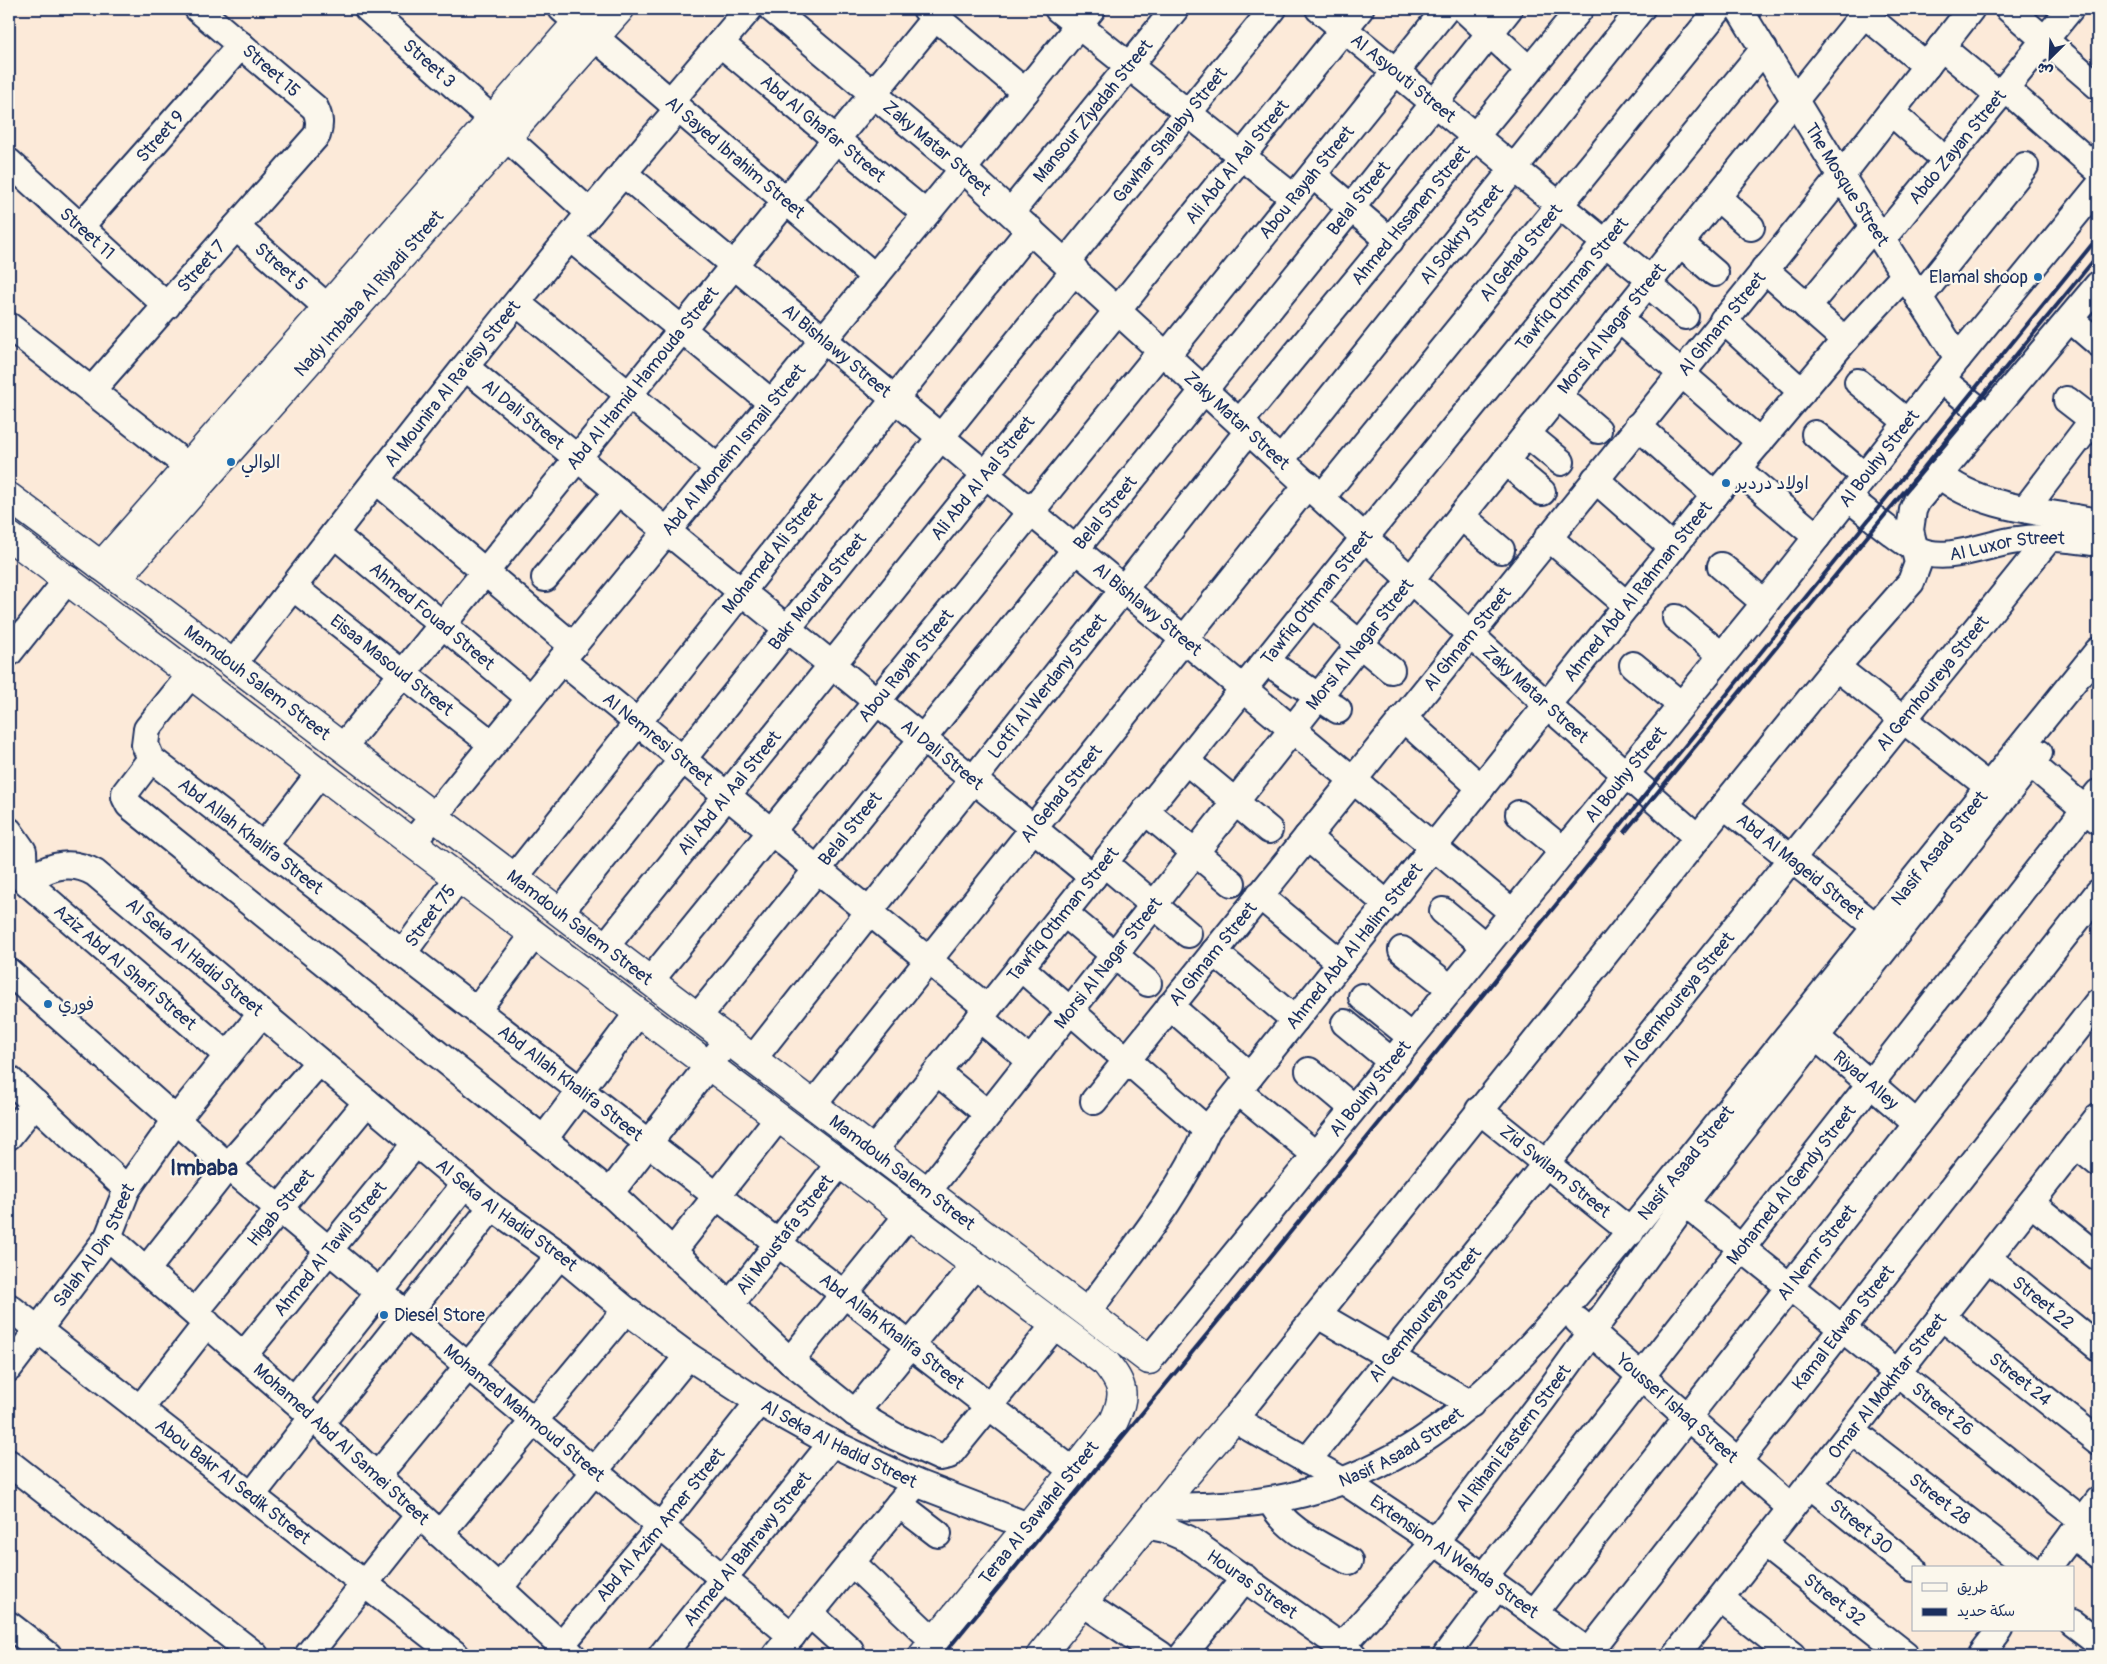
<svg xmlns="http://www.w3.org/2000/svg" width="2107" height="1664" font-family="Pangolin,'Playpen Sans Arabic',sans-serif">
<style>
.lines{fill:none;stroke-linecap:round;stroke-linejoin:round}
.minor-casing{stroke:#1b2f5e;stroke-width:30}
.major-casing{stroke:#1b2f5e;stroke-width:31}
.minor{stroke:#fbf7ec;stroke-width:26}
.major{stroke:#fbf7ec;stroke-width:28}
.rail{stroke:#1b2f5e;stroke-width:4}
.poi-dot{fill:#1f6fb2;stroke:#fbf7ec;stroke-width:2}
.labels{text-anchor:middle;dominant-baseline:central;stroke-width:4.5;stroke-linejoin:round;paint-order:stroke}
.street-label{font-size:18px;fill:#1b2f5e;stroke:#fbf7ec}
.poi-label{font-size:18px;fill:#1b2f5e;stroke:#fbf7ec;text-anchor:start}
.district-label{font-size:22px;font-weight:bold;fill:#1b2f5e;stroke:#fbf7ec}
</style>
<rect width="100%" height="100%" fill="#fcead9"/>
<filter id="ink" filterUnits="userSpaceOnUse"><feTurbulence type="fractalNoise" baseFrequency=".02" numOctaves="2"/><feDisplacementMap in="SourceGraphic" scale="10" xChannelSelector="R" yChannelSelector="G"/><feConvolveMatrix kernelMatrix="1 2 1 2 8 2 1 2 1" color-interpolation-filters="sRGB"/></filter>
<g filter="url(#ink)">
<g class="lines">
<g class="minor-casing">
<g id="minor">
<path id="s1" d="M368,9L492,119"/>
<path id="s2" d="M562,9L875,277"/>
<path id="s3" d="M772,9L963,169L1547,705L1698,838"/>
<path d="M926,9L1025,92"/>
<path d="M1058,9L1294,198"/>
<path id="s4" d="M1319,9L1651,280"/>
<path d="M1464,9L1529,70"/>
<path id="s5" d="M1739,9L1841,176L1958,358"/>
<path d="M1858,9L1927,66"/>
<path d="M2009,9L2098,86"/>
<path id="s6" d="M720,43L926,214"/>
<path d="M1941,47L2000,96"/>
<path d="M2006,89L2098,170"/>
<path d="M670,102L749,9"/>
<path d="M1891,112L1933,149"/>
<path d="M507,138L590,213"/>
<path id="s7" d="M9,162L167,306"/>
<path id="s8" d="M623,173L1512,912"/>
<path d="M1313,175L1390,241"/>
<path d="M1717,197L1751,227"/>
<path id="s9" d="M1011,212L1175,9"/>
<path id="s10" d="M80,227L241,45"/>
<path id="s11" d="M236,227L327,307"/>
<path d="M570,238L772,403"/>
<path id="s12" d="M1882,239L2070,9"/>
<path d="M1680,243L1715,273"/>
<path id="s13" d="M1066,262L1273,9"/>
<path d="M1764,269L1845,340"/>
<path d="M1648,284L1685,316"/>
<path d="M1919,298L2025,166"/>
<path d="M517,303L718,468"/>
<path d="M1807,307L1874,226"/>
<path d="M1619,319L1760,442"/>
<path d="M2070,319L2098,343"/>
<path d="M1723,320L1802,392"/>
<path d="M9,326L204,479"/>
<path id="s14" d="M1167,355L1446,9"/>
<path id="s15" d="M465,367L1093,877"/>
<path d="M1941,379L1988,417"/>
<path d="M1858,382L1907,422"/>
<path id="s16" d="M92,390L317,135C320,125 320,118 315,108L198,9"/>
<path d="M1558,396L1598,430"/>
<path d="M2067,400L2098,424"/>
<path id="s17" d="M1240,422L1580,9"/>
<path d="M1638,426L1715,495"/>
<path d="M1527,434L1561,462"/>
<path d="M1815,434L1864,476"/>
<path id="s18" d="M1281,460L1641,9"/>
<path d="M1505,461L1542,492"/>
<path d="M1737,469L1817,537"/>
<path d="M1939,474C1978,509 2048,512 2098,522"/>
<path d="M1595,479L1673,548"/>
<path d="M376,480L573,646"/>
<path id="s19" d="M1322,497L1719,9"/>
<path id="s20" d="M1848,498C1869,513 1894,537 1916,549C1946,565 1987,543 2018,540C2045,536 2072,538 2098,543"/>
<path d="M2026,508L2093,420"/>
<path d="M1461,516L1501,550"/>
<path id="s21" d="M334,534L530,698"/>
<path d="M1548,537L1627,605"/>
<path d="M1721,566L1765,603"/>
<path d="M545,578L618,491"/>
<path id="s22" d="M293,587L492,744"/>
<path d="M1312,604L1391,670"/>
<path d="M1676,618L1721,655"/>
<path d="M9,653L68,579"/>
<path id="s23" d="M561,660L987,1008"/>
<path d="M1266,661L1338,710"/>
<path id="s24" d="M233,664C378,477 523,288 678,109"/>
<path d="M1633,665L1681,705"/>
<path d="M1836,667L1989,787"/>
<path id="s25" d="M191,674L147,729L145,745L151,759L1073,1471"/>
<path d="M1403,718L1481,788"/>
<path id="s26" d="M343,747L942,9"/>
<path d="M151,759L125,793V797L129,805L610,1193L790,1361L855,1413L896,1437L940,1457L949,1455L1055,1325"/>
<path d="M1186,761L1269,830"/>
<path d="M2031,764L2098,820"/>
<path id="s27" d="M1724,805L1876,927"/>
<path d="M1145,811L1232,883"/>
<path d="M1519,814L1563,850"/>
<path d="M9,831L23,851L24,878"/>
<path d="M1307,837L1388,905"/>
<path id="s28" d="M412,843L963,169L1092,9"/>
<path d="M264,846L320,773"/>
<path d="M1104,863L1188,934"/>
<path id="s29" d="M24,878C31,879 36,875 42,872C60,863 78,863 95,873L492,1207L560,1255L626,1310L688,1356L759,1402L832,1443L916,1483L1028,1526"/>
<path id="s30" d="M514,878L1030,229"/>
<path id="s31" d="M23,879L227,1055"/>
<path d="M1259,895L1341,963"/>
<path d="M1443,911L1485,946"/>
<path id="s32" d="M560,912L1075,270"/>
<path d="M1064,913L1148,983"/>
<path id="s33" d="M605,947L1360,9"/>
<path d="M1402,950L1450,988"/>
<path d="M1214,952L1295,1020"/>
<path id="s34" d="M403,953L458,878"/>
<path d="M1020,967L1207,1130"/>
<path id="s35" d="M9,972L228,1166L792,1636"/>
<path id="s36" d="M650,981L1162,350"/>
<path d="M1362,997L1411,1037"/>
<path d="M1170,1006L1250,1076"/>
<path d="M477,1010L534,935"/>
<path id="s37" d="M698,1017L1351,208L1509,9"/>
<path d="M979,1018L1031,1061"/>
<path d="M1345,1023L1391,1061"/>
<path id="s38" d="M1816,1037L1917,1124"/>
<path id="s39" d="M753,1059L1249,430"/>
<path d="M1309,1071L1353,1108"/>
<path d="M937,1072L988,1114"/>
<path d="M9,1079L127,1189"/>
<path d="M1239,1092L1316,1155"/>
<path id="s40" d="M1094,1101L1841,176L1971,9"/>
<path id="s41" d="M813,1105L1308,484"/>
<path id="s42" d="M1479,1110L1631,1232"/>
<path d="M9,1136L35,1103"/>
<path d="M544,1139L638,1013"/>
<path d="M2076,1145L2098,1163"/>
<path id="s43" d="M874,1150L1365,537L1764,49"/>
<path id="s44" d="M927,1192L1461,516L1868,9"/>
<path d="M610,1193L728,1040"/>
<path id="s45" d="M1685,1203L2083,1521"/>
<path d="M2031,1203L2098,1257"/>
<path id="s46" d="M108,1237L294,1400L572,1655"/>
<path d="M674,1250L778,1118"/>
<path id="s47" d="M1988,1258L2098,1347"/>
<path d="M147,1269L228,1166L319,1062"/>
<path id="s48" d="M730,1305L839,1164"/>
<path id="s49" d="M9,1307L456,1655"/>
<path id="s50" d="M195,1312L367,1102"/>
<path id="s51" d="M1087,1313C1129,1254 1179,1197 1207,1130L1715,495L1845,340L1905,275"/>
<path d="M1318,1315L1471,1404"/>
<path id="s52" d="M1942,1317L2098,1441"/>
<path id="s53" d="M1578,1321L1791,1508"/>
<path id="s54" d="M243,1356L416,1143"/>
<path id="s55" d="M1149,1360L1765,603L1958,358L2098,187"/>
<path d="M790,1361L908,1215"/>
<path id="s56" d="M9,1368L108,1237L127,1189L176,1120L262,1013"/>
<path d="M294,1400L465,1184"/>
<path d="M140,1409L207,1323"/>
<path d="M855,1413L975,1265"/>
<path d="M320,1424L492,1207"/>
<path id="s57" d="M1852,1431L2029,1568"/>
<path id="s58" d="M1307,1461L2050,537"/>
<path d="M9,1463L255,1655"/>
<path d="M377,1476L560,1255"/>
<path id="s59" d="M1810,1485L1913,1568"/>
<path d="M252,1495L313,1417"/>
<path d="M1271,1501C1284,1530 1323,1546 1349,1561"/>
<path d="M899,1504L938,1534"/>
<path id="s60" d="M1161,1506C1254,1509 1327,1497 1408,1449C1476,1407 1531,1348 1582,1288C1634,1228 1684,1166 1733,1104C1854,953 1977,802 2098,651"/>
<path id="s61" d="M1145,1525L1165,1529L1188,1539L1353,1655"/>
<path d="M440,1534L626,1310"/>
<path d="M2072,1535L2098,1555"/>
<path id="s62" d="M1764,1544L1905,1655"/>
<path d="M851,1562L934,1641"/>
<path d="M2047,1568L2098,1501"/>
<path id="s63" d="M1484,1577L2098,793"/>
<path d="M499,1588L688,1356"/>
<path d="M1720,1599L1792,1655"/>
<path d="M1083,1603L1161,1655"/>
<path d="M809,1613L850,1650"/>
<path id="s64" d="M1534,1613L2098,893"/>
<path d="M2073,1623L2098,1642"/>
<path d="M9,1625L48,1655"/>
<path id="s65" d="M561,1645L661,1526L759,1402"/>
<path id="s66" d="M1341,1647L1435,1542L1544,1398L1685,1203L2039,753"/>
<path id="s67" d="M1589,1652L2098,1002"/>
<path d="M308,1655L419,1515"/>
<path id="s68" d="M662,1655L832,1443"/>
<path d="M776,1655L916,1483"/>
<path d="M1183,1655L1245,1578"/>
<path d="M1446,1655L1497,1587"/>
<path d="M1593,1655L1435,1542L1350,1485L1234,1419L1724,805L1836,667L1911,582L1918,563L1910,530L1913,510L1917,501L2098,285"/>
<path id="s69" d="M1676,1655L2098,1117"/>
<path d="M1981,1655L2000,1630"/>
</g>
</g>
<g class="major-casing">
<g id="major">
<path id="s70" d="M9,497L233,664L1149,1360"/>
<path d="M9,536L412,843L1106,1363C1124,1386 1126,1394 1114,1421L923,1655"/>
<path d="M101,566L589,9"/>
<path id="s71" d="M117,578L620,9"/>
<path d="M1041,1655L1180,1482L1234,1419"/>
</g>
</g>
<use href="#minor" class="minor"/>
<use href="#major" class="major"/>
<path class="rail" d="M1625,832L2098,255
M943,1655L1245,1288L2098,237"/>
</g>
</g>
<g class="poi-dot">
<circle cx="2038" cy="277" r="5"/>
<circle cx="231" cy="462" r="5"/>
<circle cx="1726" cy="483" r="5"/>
<circle cx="48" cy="1004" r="5"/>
<circle cx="384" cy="1315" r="5"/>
</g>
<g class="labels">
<g class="street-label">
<text stroke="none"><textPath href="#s1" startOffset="82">Street 3</textPath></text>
<text transform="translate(271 71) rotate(41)">Street 15</text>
<text stroke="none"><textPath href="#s4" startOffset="109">Al Asyouti Street</textPath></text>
<text stroke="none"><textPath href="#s9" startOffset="130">Mansour Ziyadah Street</textPath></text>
<text stroke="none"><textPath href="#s6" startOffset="134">Abd Al Ghafar Street</textPath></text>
<text stroke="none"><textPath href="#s13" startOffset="164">Gawhar Shalaby Street</textPath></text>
<text stroke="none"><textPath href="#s10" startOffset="121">Street 9</textPath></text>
<text stroke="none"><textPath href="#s12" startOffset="119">Abdo Zayan Street</textPath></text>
<text stroke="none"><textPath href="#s3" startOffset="216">Zaky Matar Street</textPath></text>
<text stroke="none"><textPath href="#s2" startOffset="228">Al Sayed Ibrahim Street</textPath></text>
<text stroke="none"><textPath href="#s33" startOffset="1008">Ali Abd Al Aal Street</textPath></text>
<text stroke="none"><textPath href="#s14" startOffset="222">Abou Rayah Street</textPath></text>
<text stroke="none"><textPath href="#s5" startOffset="206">The Mosque Street</textPath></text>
<text stroke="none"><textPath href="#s37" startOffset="1052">Belal Street</textPath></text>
<text stroke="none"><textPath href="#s17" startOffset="268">Ahmed Hssanen Street</textPath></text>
<text stroke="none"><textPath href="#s7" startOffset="106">Street 11</textPath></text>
<text stroke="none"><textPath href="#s18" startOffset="289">Al Sokkry Street</textPath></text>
<text stroke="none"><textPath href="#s19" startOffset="315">Al Gehad Street</textPath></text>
<text stroke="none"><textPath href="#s16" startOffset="165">Street 7</textPath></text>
<text stroke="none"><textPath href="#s11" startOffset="60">Street 5</textPath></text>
<text stroke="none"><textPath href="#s43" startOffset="1112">Tawfiq Othman Street</textPath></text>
<text stroke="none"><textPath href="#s71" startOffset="380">Nady Imbaba Al Riyadi Street</textPath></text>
<text stroke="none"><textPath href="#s40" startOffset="999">Al Ghnam Street</textPath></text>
<text stroke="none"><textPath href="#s44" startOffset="1102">Morsi Al Nagar Street</textPath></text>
<text stroke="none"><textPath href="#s8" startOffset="278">Al Bishlawy Street</textPath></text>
<text stroke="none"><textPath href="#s26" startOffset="475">Abd Al Hamid Hamouda Street</textPath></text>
<text stroke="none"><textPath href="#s24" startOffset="356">Al Mounira Al Ra'eisy Street</textPath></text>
<text stroke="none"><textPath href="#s15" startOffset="75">Al Dali Street</textPath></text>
<text stroke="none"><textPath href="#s3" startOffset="621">Zaky Matar Street</textPath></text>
<text stroke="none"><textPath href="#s28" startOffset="508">Abd Al Moneim Ismail Street</textPath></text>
<text stroke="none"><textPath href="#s55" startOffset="1160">Al Bouhy Street</textPath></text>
<text stroke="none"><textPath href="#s33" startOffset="602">Ali Abd Al Aal Street</textPath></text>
<text stroke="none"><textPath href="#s37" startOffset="648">Belal Street</textPath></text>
<text stroke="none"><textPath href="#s20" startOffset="178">Al Luxor Street</textPath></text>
<text stroke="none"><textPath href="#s30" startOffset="415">Mohamed Ali Street</textPath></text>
<text stroke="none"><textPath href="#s32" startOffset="411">Bakr Mourad Street</textPath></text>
<text stroke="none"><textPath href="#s51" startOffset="909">Ahmed Abd Al Rahman Street</textPath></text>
<text stroke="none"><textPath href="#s43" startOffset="708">Tawfiq Othman Street</textPath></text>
<text stroke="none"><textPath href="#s8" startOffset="682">Al Bishlawy Street</textPath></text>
<text stroke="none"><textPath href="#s21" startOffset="128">Ahmed Fouad Street</textPath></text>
<text stroke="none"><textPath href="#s40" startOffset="594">Al Ghnam Street</textPath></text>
<text stroke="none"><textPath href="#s44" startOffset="698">Morsi Al Nagar Street</textPath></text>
<text stroke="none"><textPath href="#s22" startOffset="126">Eisaa Masoud Street</textPath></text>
<text stroke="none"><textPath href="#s36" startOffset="406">Abou Rayah Street</textPath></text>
<text stroke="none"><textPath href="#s70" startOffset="310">Mamdouh Salem Street</textPath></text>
<text stroke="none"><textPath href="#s58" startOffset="998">Al Gemhoureya Street</textPath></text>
<text stroke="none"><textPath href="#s39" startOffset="475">Lotfi Al Werdany Street</textPath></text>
<text stroke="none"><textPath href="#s3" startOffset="1026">Zaky Matar Street</textPath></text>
<text stroke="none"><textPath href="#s23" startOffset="125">Al Nemresi Street</textPath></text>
<text stroke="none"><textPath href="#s15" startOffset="615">Al Dali Street</textPath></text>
<text stroke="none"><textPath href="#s55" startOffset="755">Al Bouhy Street</textPath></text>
<text stroke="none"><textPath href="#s33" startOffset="198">Ali Abd Al Aal Street</textPath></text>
<text stroke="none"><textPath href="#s41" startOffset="398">Al Gehad Street</textPath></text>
<text stroke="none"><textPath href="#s37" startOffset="242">Belal Street</textPath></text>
<text stroke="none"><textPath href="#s25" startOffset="228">Abd Allah Khalifa Street</textPath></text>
<text stroke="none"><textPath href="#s60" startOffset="1062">Nasif Asaad Street</textPath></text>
<text stroke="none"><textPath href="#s27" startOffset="98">Abd Al Mageid Street</textPath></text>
<text stroke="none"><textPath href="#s43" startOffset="302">Tawfiq Othman Street</textPath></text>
<text stroke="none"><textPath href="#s34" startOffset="46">Street 75</textPath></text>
<text stroke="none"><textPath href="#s70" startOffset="715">Mamdouh Salem Street</textPath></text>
<text stroke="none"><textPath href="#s51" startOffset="455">Ahmed Abd Al Halim Street</textPath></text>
<text stroke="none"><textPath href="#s40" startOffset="189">Al Ghnam Street</textPath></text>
<text stroke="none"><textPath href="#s29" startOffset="205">Al Seka Al Hadid Street</textPath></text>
<text stroke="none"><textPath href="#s44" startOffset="292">Morsi Al Nagar Street</textPath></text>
<text stroke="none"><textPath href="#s31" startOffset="135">Aziz Abd Al Shafi Street</textPath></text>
<text stroke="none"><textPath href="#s58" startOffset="592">Al Gemhoureya Street</textPath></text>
<text stroke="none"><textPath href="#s38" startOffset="66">Riyad Alley</textPath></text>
<text stroke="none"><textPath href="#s25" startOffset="632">Abd Allah Khalifa Street</textPath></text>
<text stroke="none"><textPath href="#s55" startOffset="350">Al Bouhy Street</textPath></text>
<text stroke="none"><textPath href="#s60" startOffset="658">Nasif Asaad Street</textPath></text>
<text stroke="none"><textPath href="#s42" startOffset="98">Zid Swilam Street</textPath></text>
<text stroke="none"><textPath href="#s70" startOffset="1120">Mamdouh Salem Street</textPath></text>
<text stroke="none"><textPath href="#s63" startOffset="498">Mohamed Al Gendy Street</textPath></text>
<text stroke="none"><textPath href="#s50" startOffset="135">Higab Street</textPath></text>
<text stroke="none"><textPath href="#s29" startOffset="610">Al Seka Al Hadid Street</textPath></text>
<text stroke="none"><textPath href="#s48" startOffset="89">Ali Moustafa Street</textPath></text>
<text stroke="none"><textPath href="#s56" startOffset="150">Salah Al Din Street</textPath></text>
<text stroke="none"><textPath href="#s54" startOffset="138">Ahmed Al Tawil Street</textPath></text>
<text stroke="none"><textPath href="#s64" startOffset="458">Al Nemr Street</textPath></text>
<text stroke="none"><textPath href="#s47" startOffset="71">Street 22</textPath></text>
<text stroke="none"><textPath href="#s58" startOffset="188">Al Gemhoureya Street</textPath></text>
<text stroke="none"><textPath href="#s67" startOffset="412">Kamal Edwan Street</textPath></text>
<text stroke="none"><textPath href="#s25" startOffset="1038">Abd Allah Khalifa Street</textPath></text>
<text stroke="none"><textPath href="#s52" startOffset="100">Street 24</textPath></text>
<text stroke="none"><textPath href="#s69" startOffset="342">Omar Al Mokhtar Street</textPath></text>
<text stroke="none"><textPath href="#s53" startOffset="132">Youssef Ishaq Street</textPath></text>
<text stroke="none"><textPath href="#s45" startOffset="330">Street 26</textPath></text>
<text stroke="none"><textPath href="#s35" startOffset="678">Mohamed Mahmoud Street</textPath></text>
<text stroke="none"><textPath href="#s66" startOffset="271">Al Rihani Eastern Street</textPath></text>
<text stroke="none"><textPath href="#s29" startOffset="1015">Al Seka Al Hadid Street</textPath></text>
<text stroke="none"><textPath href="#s46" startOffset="312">Mohamed Abd Al Samei Street</textPath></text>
<text stroke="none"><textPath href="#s60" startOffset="252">Nasif Asaad Street</textPath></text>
<text stroke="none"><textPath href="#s49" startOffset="284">Abou Bakr Al Sedik Street</textPath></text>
<text stroke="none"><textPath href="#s57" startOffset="111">Street 28</textPath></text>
<text transform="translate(1039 1513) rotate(-51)">Teraa Al Sawahel Street</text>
<text stroke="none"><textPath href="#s65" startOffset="156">Abd Al Azim Amer Street</textPath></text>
<text stroke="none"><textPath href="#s59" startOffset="66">Street 30</textPath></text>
<text stroke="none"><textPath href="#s68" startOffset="136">Ahmed Al Bahrawy Street</textPath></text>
<text transform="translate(1454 1557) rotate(35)">Extension Al Wehda Street</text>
<text stroke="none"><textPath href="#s61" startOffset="124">Houras Street</textPath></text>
<text stroke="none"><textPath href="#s62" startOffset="90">Street 32</textPath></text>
</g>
<g class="poi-label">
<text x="2028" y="277" text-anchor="end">Elamal shoop</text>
<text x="241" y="462">الوالي</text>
<text x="1736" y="483">اولاد دردير</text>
<text x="58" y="1004">فوري</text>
<text x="394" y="1315">Diesel Store</text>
</g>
<g class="district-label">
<text x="204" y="1168">Imbaba</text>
</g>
</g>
<rect width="2107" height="1664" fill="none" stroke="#fbf7ec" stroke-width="30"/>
<rect x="15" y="15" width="2077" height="1634" fill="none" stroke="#1b2f5e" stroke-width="2" filter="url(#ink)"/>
<rect x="1912" y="1566" width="162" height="65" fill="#fbf7ec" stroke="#a1a7b3"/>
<rect x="1922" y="1583" width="25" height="8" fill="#fbf7ec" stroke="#a1a7b3"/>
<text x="1957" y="1592" font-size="15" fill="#1b2f5e">طريق</text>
<rect x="1922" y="1608" width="25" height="8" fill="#1b2f5e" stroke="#a1a7b3"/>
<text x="1957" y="1616" font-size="15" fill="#1b2f5e">سكة حديد</text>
<g transform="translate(2050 58) rotate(204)" stroke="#fbf7ec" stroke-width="4" paint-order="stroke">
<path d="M0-4L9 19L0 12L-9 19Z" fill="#1b2f5e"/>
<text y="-8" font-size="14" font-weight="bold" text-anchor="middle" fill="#1b2f5e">ش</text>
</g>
</svg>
